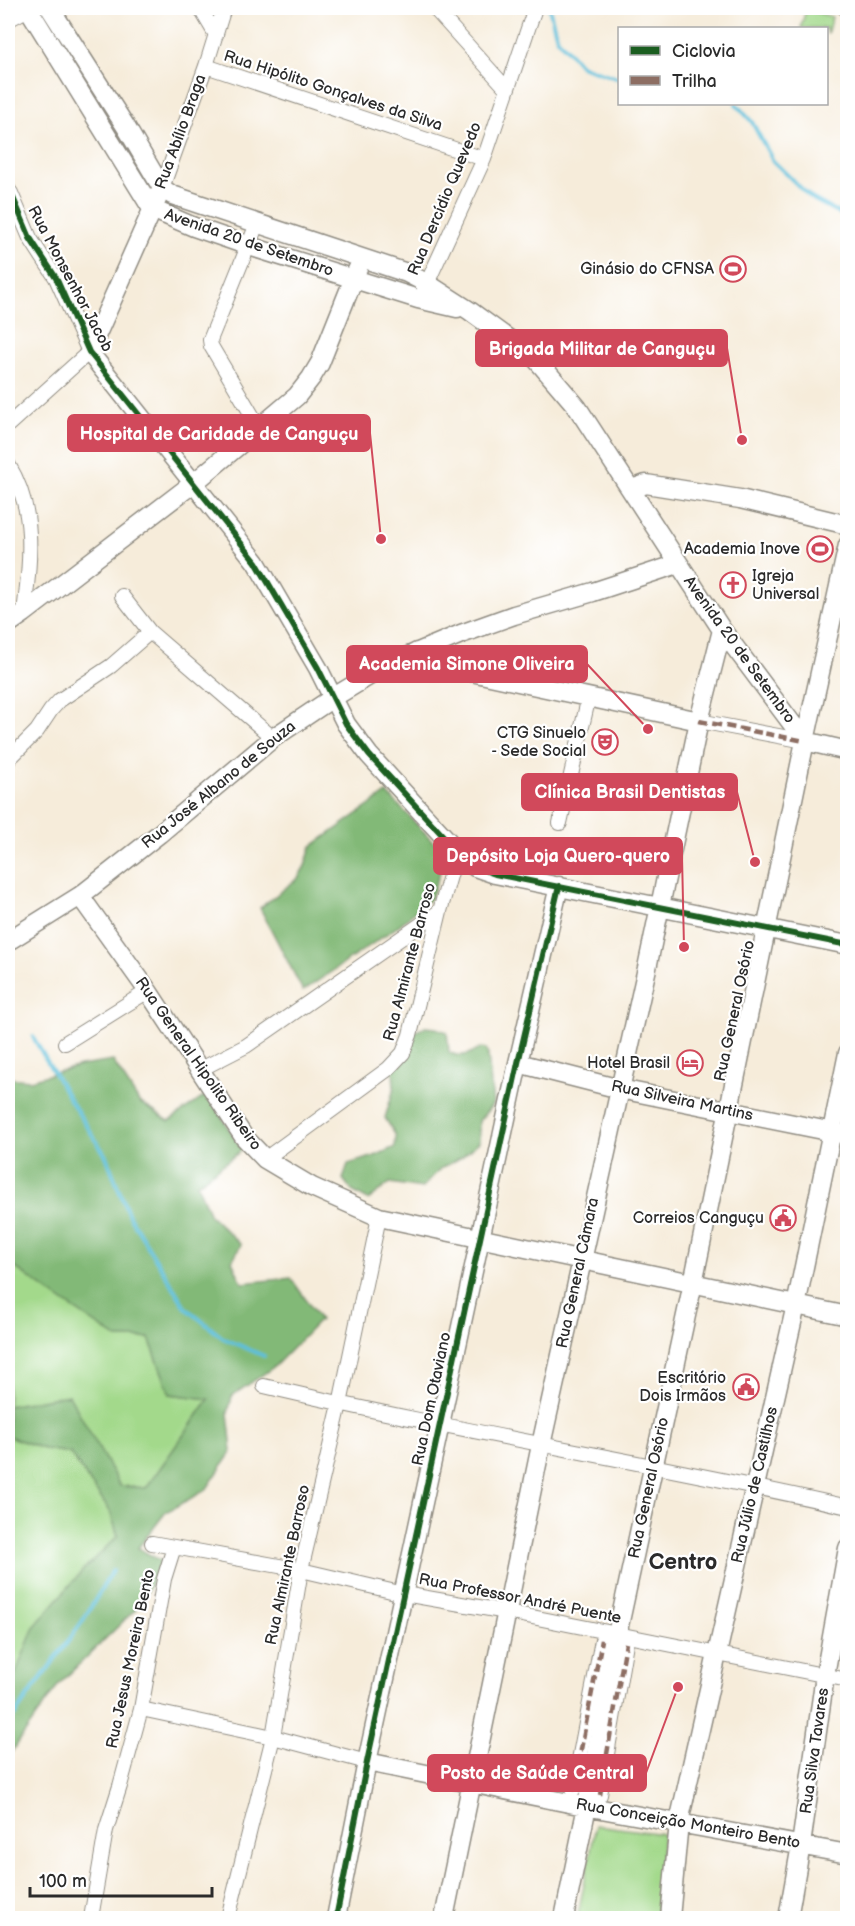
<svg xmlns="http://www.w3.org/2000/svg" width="855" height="1926" font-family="'Balsamiq Sans',sans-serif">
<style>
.green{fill:#a3d98b;stroke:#67825b;stroke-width:1.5}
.forest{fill:#82b977;stroke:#567251;stroke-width:1.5}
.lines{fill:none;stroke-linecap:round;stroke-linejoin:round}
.stream{stroke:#5dc0db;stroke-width:4}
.street-casing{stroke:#908c82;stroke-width:16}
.secondary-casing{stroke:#908c82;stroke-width:21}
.street{stroke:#fff;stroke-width:14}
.secondary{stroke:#fff;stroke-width:18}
.quiet{stroke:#8d6e63;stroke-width:4.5;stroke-dasharray:9 4.5;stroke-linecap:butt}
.cycleway-casing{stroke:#fff;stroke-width:10}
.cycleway{stroke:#1b5e20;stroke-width:6}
.labels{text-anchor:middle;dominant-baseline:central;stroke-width:4.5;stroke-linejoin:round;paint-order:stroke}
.street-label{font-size:16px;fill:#2b2b2b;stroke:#fff}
.poi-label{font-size:16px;fill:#2b2b2b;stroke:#fff;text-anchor:end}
.district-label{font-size:22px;font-weight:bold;fill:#2b2b2b;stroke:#fff}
.leader{fill:none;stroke:#d1495b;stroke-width:2}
.callout-dot{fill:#d1495b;stroke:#fff;stroke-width:2}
.callout{fill:#d1495b;stroke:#d1495b;stroke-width:2}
.callout-label{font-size:18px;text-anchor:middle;font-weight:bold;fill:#fff}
</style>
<rect width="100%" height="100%" fill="#fff"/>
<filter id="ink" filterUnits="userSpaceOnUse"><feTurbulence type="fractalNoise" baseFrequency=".0167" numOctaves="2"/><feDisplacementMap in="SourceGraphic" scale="12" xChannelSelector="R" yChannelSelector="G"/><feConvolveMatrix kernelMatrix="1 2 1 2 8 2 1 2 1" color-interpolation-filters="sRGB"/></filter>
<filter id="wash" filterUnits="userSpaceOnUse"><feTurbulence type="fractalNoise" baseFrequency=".008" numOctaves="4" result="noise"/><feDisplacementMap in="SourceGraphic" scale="24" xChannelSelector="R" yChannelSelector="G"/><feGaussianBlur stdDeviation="1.35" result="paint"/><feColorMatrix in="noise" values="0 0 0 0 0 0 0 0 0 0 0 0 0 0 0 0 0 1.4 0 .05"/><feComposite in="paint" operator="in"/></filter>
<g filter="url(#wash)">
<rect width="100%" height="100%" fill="#f6ecda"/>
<path class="green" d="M806,9L832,17L827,34L826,28H801Z
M8,1262L52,1294L117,1338H149L170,1394L210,1399L146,1488L120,1486L69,1395L8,1406Z
M8,1436L44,1449L70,1453L110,1511L118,1536L83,1570L8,1693Z
M596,1825L663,1834L656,1918H577V1915H583L578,1914Z"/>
<path class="forest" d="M387,793L446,855L431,898L397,927L303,991L260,908L298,878L305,866L311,847Z
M425,1027L436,1028L447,1032L449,1052C461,1059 469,1054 481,1048L486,1049L488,1055L493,1104L479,1121V1142L462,1157L440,1169L422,1188L390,1183L368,1200L352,1191L343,1179L348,1164L375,1156L395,1147L396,1136L385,1118L394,1088L393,1069L414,1032Z
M113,1061L139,1102L169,1121L208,1094L242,1150L197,1184L210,1215L241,1245L232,1261L242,1283L291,1278L320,1320L275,1366L232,1396L228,1413L232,1451L206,1490L166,1512L138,1548L161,1561L142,1603L59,1684L8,1757V1693L34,1627L83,1570L118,1536L110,1511L70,1453L44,1449L8,1436V1406L69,1395L120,1486L146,1488L209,1399L170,1394L149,1338H117L52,1294L8,1262V1078L30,1080L80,1066Z"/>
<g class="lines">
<path class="stream" d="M549,8L557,38L581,66L620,79
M736,104L752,122L773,161L811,198L848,218
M33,1037L68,1097L106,1156L129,1216L186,1308L223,1338L264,1356
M8,1724L82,1622L113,1570"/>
</g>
</g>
<g filter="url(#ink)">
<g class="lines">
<g class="street-casing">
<path id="street" d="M200,8L216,35
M434,8L507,89
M844,8L848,9
M8,20L30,8
M206,66L484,159
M162,188L206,66L224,8
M8,189L11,193L30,238L56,278L89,352L8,425
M257,224L210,340L211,346L259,427
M424,290L484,159L535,8
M8,464C37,511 30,561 24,613
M122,596L150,632L273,738
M699,721L805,741
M8,760L37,731L51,710L60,700L111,666L150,632
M560,823L589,696
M65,1043L148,991
M201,1069L246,1046L440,911
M265,1159L388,1069L403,1053L410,1035L440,911L457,851
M264,1386C458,1432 654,1463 848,1507
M152,1543L301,1570L404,1594L507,1612L848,1680
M141,1709L273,1737L367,1762
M573,1791L602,1640
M600,1795L626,1643
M91,1918L106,1830L120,1786L141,1709L164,1579L174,1547
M228,1918L273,1737L301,1570L340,1404L379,1217"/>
</g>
<g class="secondary-casing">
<path id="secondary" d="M28,8L152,209L194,227L249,246L418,299L457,308
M50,8L126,127L162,188L172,195L407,273L428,284L470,311L536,359L577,407L722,630L805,741
M162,188L89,352L256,562L318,668L346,724L369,755L457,851L475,867L495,874L848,945
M632,489L646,484L740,499L848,525
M8,624L24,613L195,482L297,396L311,378L320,363L358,268
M417,652L439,665L699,721
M805,741L848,751
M80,896L148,991L244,1137L265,1159L312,1187L379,1217L848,1316
M8,941L80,896L159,834L273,738L334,697L387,665L461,634L514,615L593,592L678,564
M518,1063L620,1089L848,1135
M367,1762L574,1804L848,1854
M336,1918L367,1762L518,1063L559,886
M444,1918L541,1445L647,968L699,721L722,630
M564,1918L587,1806L617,1635L693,1283L805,741L848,545
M670,1918L679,1822L798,1296L848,1053
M788,1918L801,1845L825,1675L848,1548"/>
</g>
<use href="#street" class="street"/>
<use href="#secondary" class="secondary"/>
<path class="quiet" d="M699,721L805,741
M573,1791L602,1640
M600,1795L626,1643"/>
<g class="cycleway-casing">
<path id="cycleway" d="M8,189L11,193L30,238L56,278L89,352L256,562L318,668L346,724L369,755L457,851L475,867L495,874L848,945
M336,1918L367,1762L518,1063L559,886"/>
</g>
<use href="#cycleway" class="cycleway"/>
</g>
</g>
<defs>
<g id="stadium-ring" transform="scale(1.35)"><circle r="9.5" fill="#fff" stroke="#d1495b" stroke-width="1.5"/><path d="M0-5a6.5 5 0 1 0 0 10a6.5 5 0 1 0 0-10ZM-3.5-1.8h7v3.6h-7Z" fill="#d1495b"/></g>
<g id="church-ring" transform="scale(1.35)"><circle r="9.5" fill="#fff" stroke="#d1495b" stroke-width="1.5"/><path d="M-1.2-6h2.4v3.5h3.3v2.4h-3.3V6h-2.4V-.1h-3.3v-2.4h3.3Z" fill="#d1495b"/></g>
<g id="theatre-ring" transform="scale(1.35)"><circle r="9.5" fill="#fff" stroke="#d1495b" stroke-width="1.5"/><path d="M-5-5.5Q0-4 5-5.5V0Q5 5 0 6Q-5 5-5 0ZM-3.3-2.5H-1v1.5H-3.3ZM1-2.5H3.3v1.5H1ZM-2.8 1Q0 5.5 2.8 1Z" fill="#d1495b"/></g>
<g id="hotel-ring" transform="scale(1.35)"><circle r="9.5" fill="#fff" stroke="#d1495b" stroke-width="1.5"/><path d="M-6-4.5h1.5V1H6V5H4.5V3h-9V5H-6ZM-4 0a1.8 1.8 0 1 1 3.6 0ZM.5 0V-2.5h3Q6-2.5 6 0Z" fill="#d1495b"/></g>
<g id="civic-ring" transform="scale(1.35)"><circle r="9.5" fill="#fff" stroke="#d1495b" stroke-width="1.5"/><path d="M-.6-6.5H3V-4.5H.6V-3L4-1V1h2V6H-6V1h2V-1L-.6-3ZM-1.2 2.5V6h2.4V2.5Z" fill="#d1495b"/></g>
</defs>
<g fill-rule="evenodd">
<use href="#stadium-ring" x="733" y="269"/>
<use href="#stadium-ring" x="820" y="549"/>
<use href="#church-ring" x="733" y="585"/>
<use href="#theatre-ring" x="605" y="742"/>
<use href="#hotel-ring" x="690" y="1063"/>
<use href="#civic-ring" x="783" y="1218"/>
<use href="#civic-ring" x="746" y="1387"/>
</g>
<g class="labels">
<g class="street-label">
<text transform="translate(333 91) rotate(18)">Rua Hipólito Gonçalves da Silva</text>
<text transform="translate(181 132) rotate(-70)">Rua Abílio Braga</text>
<text transform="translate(445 199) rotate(-67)">Rua Dercídio Quevedo</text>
<text transform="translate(249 243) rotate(19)">Avenida 20 de Setembro</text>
<text transform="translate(70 279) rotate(62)">Rua Monsenhor Jacob</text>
<text transform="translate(739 650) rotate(54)">Avenida 20 de Setembro</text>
<text transform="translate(219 785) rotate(-39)">Rua José Albano de Souza</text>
<text transform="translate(410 962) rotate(-75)">Rua Almirante Barroso</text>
<text transform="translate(735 1011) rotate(-78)">Rua General Osório</text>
<text transform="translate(198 1064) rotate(55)">Rua General Hipolito Ribeiro</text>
<text transform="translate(682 1101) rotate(12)">Rua Silveira Martins</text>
<text transform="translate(578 1273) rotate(-78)">Rua General Câmara</text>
<text transform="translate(432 1399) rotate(-78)">Rua Dom Otaviano</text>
<text transform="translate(755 1485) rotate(-77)">Rua Júlio de Castilhos</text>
<text transform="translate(649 1488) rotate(-78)">Rua General Osório</text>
<text transform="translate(288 1565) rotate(-78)">Rua Almirante Barroso</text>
<text transform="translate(520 1599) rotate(11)">Rua Professor André Puente</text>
<text transform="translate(131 1659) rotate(-78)">Rua Jesus Moreira Bento</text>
<text transform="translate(815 1751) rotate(-82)">Rua Silva Tavares</text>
<text transform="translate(688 1824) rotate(10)">Rua Conceição Monteiro Bento</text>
</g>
<g class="poi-label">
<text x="714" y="269">Ginásio do CFNSA</text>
<text x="800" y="549">Academia Inove</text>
<text x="752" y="576" text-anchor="start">Igreja<tspan x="752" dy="18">Universal</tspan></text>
<text x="586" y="733">CTG Sinuelo<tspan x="586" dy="18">- Sede Social</tspan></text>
<text x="670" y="1063">Hotel Brasil</text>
<text x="764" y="1218">Correios Canguçu</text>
<text x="726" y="1378">Escritório<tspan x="726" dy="18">Dois Irmãos</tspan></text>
</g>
<g class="district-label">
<text x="683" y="1562">Centro</text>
</g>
</g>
<path class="leader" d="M742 440L727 348M381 539L370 433M648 729L587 664M755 862L737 792M684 947L682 856M678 1687L646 1773"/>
<g class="callout-dot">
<circle cx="742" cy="440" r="6"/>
<circle cx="381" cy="539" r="6"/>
<circle cx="648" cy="729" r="6"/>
<circle cx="755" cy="862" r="6"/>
<circle cx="684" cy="947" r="6"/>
<circle cx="678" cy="1687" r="6"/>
</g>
<g class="callout">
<rect x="476" y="330" width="251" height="36" rx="6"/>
<rect x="68" y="415" width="302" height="36" rx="6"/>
<rect x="347" y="646" width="240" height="36" rx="6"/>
<rect x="522" y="774" width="215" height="36" rx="6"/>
<rect x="434" y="838" width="248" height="36" rx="6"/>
<rect x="428" y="1755" width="218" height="36" rx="6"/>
</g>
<g class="callout-label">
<text x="602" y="355">Brigada Militar de Canguçu</text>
<text x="219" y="440">Hospital de Caridade de Canguçu</text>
<text x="467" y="670">Academia Simone Oliveira</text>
<text x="630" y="798">Clínica Brasil Dentistas</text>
<text x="558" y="862">Depósito Loja Quero-quero</text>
<text x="537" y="1779">Posto de Saúde Central</text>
</g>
<rect width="855" height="1926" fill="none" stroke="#fff" stroke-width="30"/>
<rect x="618" y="27" width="210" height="78" fill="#ffffff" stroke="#aaaaaa" stroke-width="1.5"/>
<rect x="630" y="46" width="30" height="9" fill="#1b5e20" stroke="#aaaaaa" stroke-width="1.5"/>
<text x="672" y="57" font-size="18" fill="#2b2b2b">Ciclovia</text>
<rect x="630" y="76" width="30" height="9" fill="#8d6e63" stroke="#aaaaaa" stroke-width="1.5"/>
<text x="672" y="87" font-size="18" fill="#2b2b2b">Trilha</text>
<path d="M30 1887v9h182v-9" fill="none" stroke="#2b2b2b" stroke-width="3"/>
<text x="39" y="1887" font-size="18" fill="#2b2b2b" stroke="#ffffff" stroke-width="4.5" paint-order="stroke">100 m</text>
</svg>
